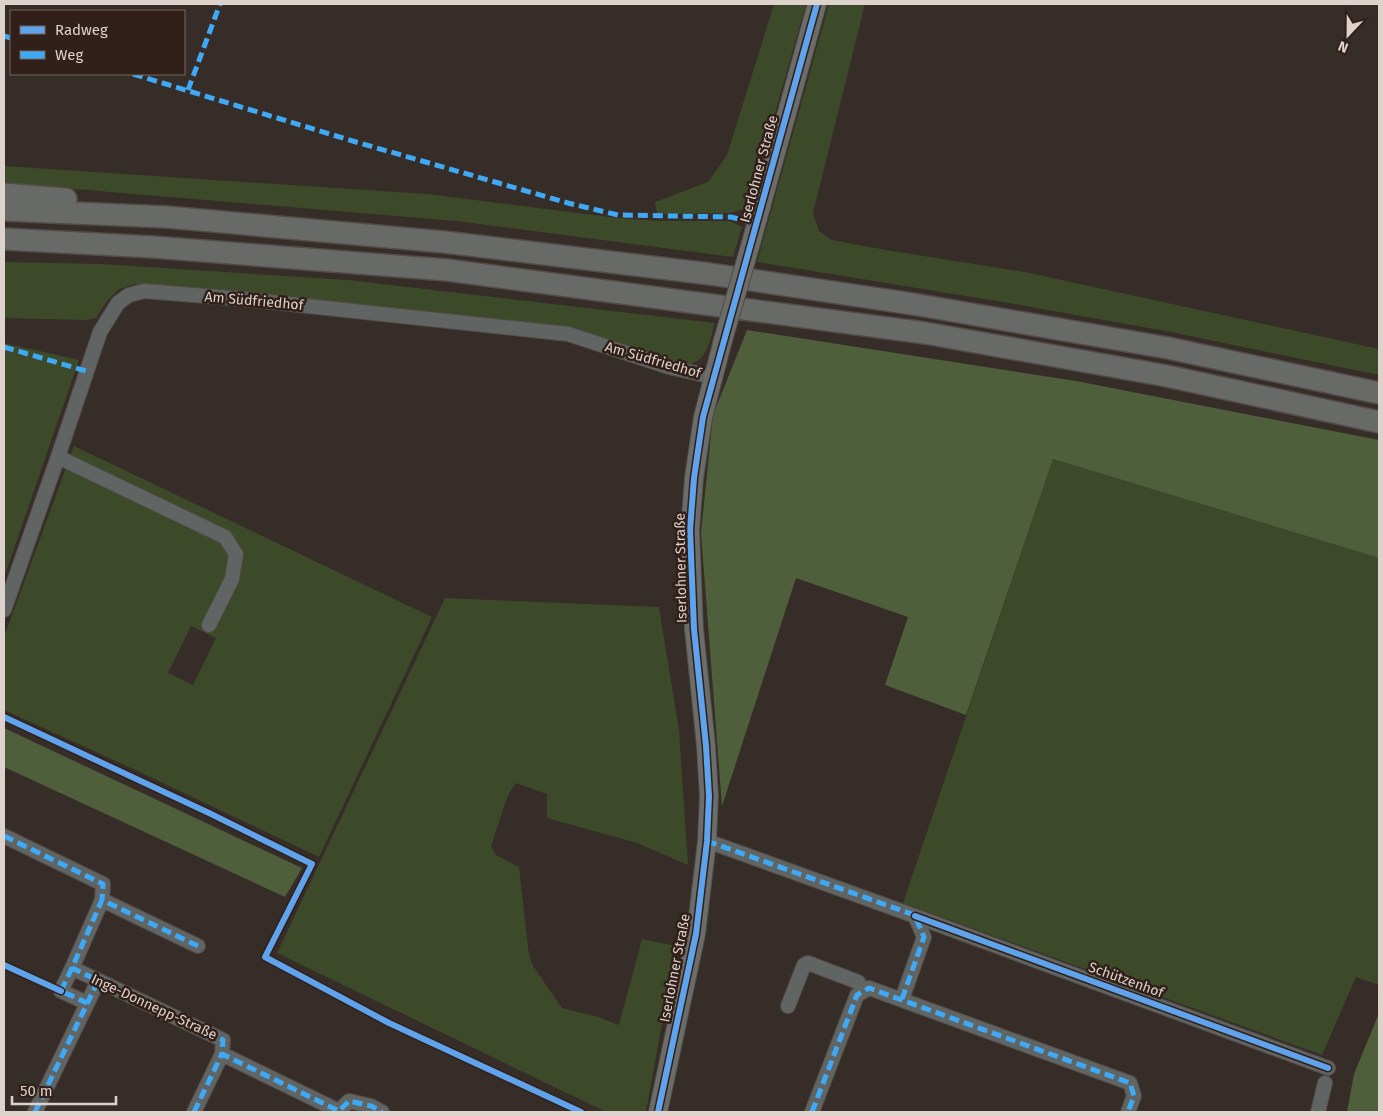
<svg xmlns="http://www.w3.org/2000/svg" width="1383" height="1116" font-family="'Fira Sans',sans-serif">
<style>
.green{fill:#3c4a29;fill-rule:evenodd}
.forest{fill:#4f5f3b}
.lines{fill:none;stroke-linecap:round;stroke-linejoin:round}
.minor-casing{stroke:#534b47;stroke-width:16}
.major-casing{stroke:#534b47;stroke-width:20}
.highway-casing{stroke:#534b47;stroke-width:24}
.minor{stroke:#606462;stroke-width:14}
.major{stroke:#6a6d6a;stroke-width:18}
.highway{stroke:#686a67;stroke-width:21}
.major-bridge-casing{stroke:#534b47;stroke-width:20;stroke-linecap:butt}
.major-bridge{stroke:#6a6d6a;stroke-width:18}
.quiet{stroke:#3fa9f5;stroke-width:5;stroke-dasharray:10 5;stroke-linecap:butt}
.cycleway-casing{stroke:#312019;stroke-width:9}
.cycleway{stroke:#60a3ed;stroke-width:6}
.labels{text-anchor:middle;dominant-baseline:central;stroke-width:5;stroke-linejoin:round;paint-order:stroke}
.street-label{font-size:14px;fill:#ded2cd;stroke:#312019}
</style>
<rect width="100%" height="100%" fill="#362c28"/>
<path class="green" d="M774,4H806L748,208L730,213L657,214L655,202L708,182L727,155Z
M829,4H865L813,213L819,231L832,240L892,251L1025,272L1379,349V375L1171,332L1015,304L757,262Z
M4,166L427,194L618,218L657,221H730L742,227L733,257L456,221L4,183Z
M4,262L101,264L348,280L715,323C709,344 707,366 680,365L568,329L135,284L119,289L106,302L96,318L86,320L4,318Z
M4,343L79,360L4,578Z
M74,446L432,617L319,857L129,767L4,710V637ZM191,626L216,638L193,685L168,673Z
M1053,459L1379,558V985L1356,977L1322,1055L903,903Z
M445,598L659,607L679,730L688,865L637,843L547,818V794L516,783L508,795L491,846L496,855L519,867L529,955L533,966L562,1008L598,1017L619,1025L642,939L676,946L646,1112H606L277,953Z"/>
<path class="forest" d="M747,330L1076,381L1379,440V558L1053,459L966,715L885,685L908,617L796,578L722,806L701,533L713,415Z
M4,728L302,868L285,897L4,767Z
M1379,1013V1112H1347L1354,1074Z"/>
<g class="lines">
<g class="minor-casing">
<path id="minor" d="M58,457L225,537L236,554L232,579L209,625
M4,610L58,457L100,332L118,303L129,295L144,291L243,299L568,334L669,367L713,377
M4,836L103,884L102,900
M707,841L915,916L1328,1068
M198,946L102,900L72,968L223,1040L222,1054L339,1111L349,1101L371,1106L382,1112
M72,968L61,991L87,1003
M902,999L924,937L915,916
M788,1006L804,965L808,963L858,982L864,991
M35,1112L98,981
M194,1112L222,1054
M812,1112L857,995L869,988L1130,1083L1134,1096L1128,1112
M1318,1112L1325,1083"/>
</g>
<g class="major-casing">
<path id="major" d="M751,243L817,4
M658,1112L696,934L707,841L709,796L706,746L694,629L690,530L694,478L703,417L723,340"/>
</g>
<g class="highway-casing">
<path id="highway" d="M4,194L66,199
M4,210L167,217L444,242L710,274L913,304L1168,348L1379,393
M4,239L153,247L447,270L925,333L1167,376L1379,422"/>
</g>
<use href="#minor" class="minor"/>
<use href="#major" class="major"/>
<use href="#highway" class="highway"/>
<g class="major-bridge-casing">
<path id="major-bridge" d="M723,340L751,243"/>
</g>
<use href="#major-bridge" class="major-bridge"/>
<path class="quiet" d="M4,36L11,38
M133,74L356,142L568,203L618,215L731,217L757,224
M188,90L220,4
M4,347L86,371
M4,836L103,884L102,900
M707,841L920,917
M198,946L102,900L72,968L223,1040L222,1054L339,1111L349,1101L371,1106L382,1112
M72,968L61,991L87,1003
M902,999L924,937L915,916
M35,1112L98,981
M194,1112L222,1054
M812,1112L857,995L869,988L1130,1083L1134,1096L1128,1112"/>
<g class="cycleway-casing">
<path id="cycleway" d="M4,717L209,813L312,864L265,957L389,1023L581,1112
M915,916L1328,1068
M4,965L61,991
M658,1112L696,934L707,841L709,796L706,746L694,629L690,530L694,478L703,417L817,4"/>
</g>
<use href="#cycleway" class="cycleway"/>
</g>
<g class="labels">
<g class="street-label">
<text transform="translate(759 169) rotate(-75)">Iserlohner Straße</text>
<text transform="translate(254 301) rotate(5)">Am Südfriedhof</text>
<text transform="translate(653 360) rotate(16)">Am Südfriedhof</text>
<text transform="translate(681 568) rotate(-91)">Iserlohner Straße</text>
<text transform="translate(675 968) rotate(-79)">Iserlohner Straße</text>
<text transform="translate(1126 980) rotate(20)">Schützenhof</text>
<text transform="translate(154 1007) rotate(25)">Inge-Donnepp-Straße</text>
</g>
</g>
<rect width="1383" height="1116" fill="none" stroke="#ded2cd" stroke-width="10"/>
<rect x="10" y="10" width="175" height="65" fill="#312019" stroke="#766761"/>
<rect x="20" y="26" width="25" height="8" fill="#60a3ed" stroke="#766761"/>
<text x="55" y="35" font-size="15" fill="#ded2cd">Radweg</text>
<rect x="20" y="51" width="25" height="8" fill="#3fa9f5" stroke="#766761"/>
<text x="55" y="60" font-size="15" fill="#ded2cd">Weg</text>
<g transform="translate(1348 35) rotate(202)" stroke="#312019" stroke-width="4" paint-order="stroke">
<path d="M0-4L9 19L0 12L-9 19Z" fill="#ded2cd"/>
<text y="-8" font-size="14" font-weight="bold" text-anchor="middle" fill="#ded2cd">N</text>
</g>
<path d="M12 1096v8h104v-8" fill="none" stroke="#ded2cd" stroke-width="2.5"/>
<text x="20" y="1096" font-size="15" fill="#ded2cd" stroke="#312019" stroke-width="4" paint-order="stroke">50 m</text>
</svg>
